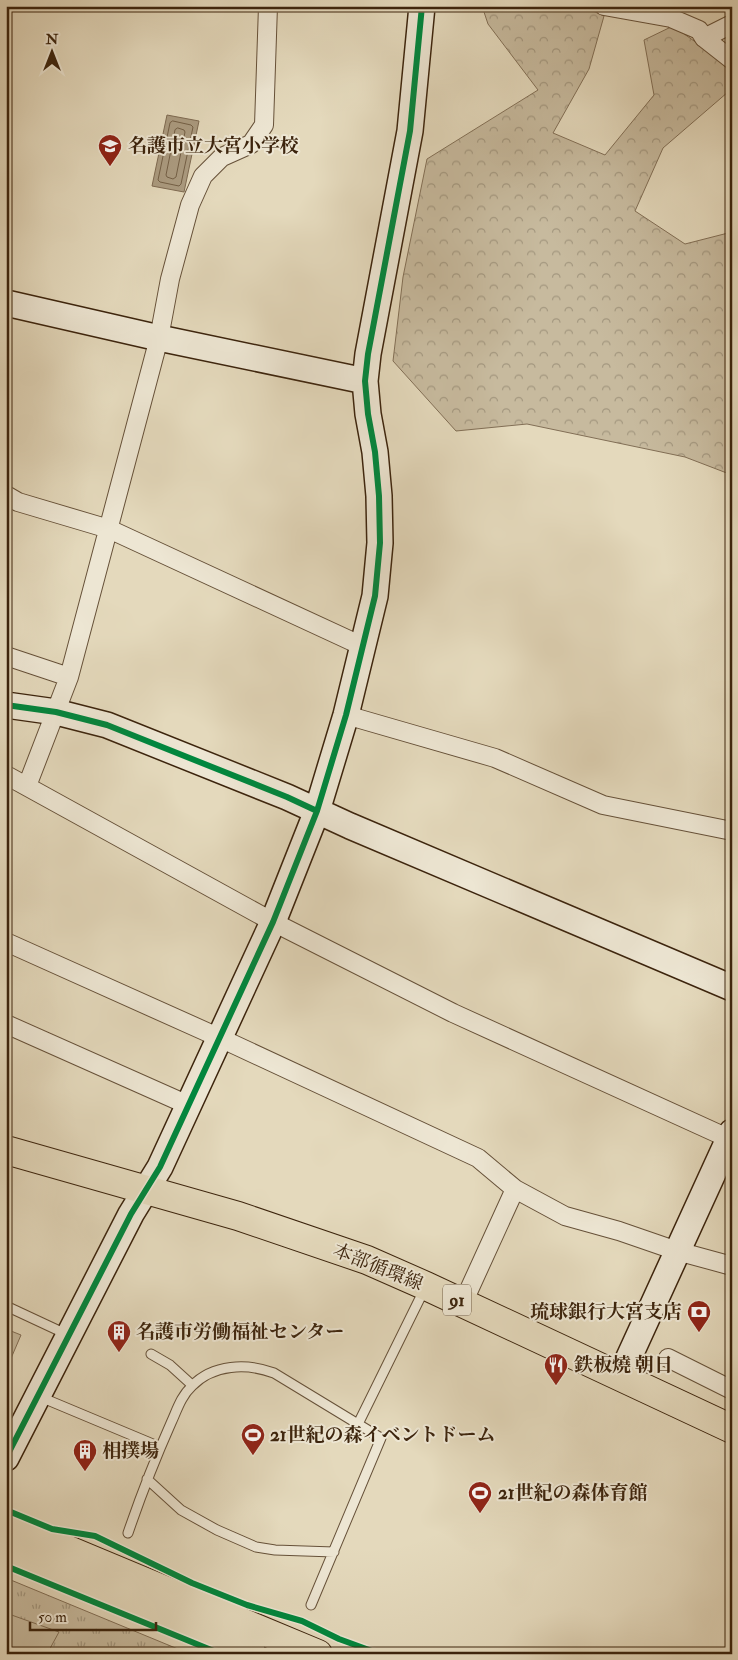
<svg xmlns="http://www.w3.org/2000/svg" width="738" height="1660" font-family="'IM FELL Double Pica','Noto Serif JP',serif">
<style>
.forest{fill:url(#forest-crowns);stroke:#826f56}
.park{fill:url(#park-tufts);stroke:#826f56}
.garden{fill:#c7ba9e;stroke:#826f56}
.water{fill:#ab9b80;stroke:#7f6b52}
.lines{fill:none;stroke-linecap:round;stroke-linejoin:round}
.shore{stroke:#746046;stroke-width:1}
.lane-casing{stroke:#665139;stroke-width:11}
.street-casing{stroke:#665139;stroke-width:20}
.secondary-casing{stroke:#3c240d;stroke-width:28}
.primary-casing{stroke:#3c240d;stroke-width:30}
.highway-casing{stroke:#3c240d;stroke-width:30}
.lane{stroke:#ede6d3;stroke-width:9}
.street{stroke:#ede6d3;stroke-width:18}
.secondary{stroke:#ede6d3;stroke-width:25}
.primary{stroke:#e4d9bc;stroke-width:28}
.highway{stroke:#e4d9bc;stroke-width:28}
.cycleway-casing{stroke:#ede6d3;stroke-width:9}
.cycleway{stroke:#00873e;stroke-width:6}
.labels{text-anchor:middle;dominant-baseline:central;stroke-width:4;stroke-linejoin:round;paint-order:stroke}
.shield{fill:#ede6d3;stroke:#715e48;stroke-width:1}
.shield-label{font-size:18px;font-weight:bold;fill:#3c240d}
.poi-label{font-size:19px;font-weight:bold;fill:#3c240d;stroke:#ede6d3;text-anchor:start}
.street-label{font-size:19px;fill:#3c240d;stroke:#ede6d3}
</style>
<defs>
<pattern id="forest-crowns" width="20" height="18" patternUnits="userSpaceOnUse" patternTransform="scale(1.25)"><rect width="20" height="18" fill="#c7ba9e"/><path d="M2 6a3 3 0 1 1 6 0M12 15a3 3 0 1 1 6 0" fill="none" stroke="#a3977f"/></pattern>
<pattern id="park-tufts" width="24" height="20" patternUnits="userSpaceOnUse" patternTransform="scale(1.25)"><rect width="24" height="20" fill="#c7ba9e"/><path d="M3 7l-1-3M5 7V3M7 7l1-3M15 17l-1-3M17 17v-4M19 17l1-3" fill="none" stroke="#a3977f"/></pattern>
</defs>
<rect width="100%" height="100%" fill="#e4d9bc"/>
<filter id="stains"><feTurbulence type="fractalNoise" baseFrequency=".004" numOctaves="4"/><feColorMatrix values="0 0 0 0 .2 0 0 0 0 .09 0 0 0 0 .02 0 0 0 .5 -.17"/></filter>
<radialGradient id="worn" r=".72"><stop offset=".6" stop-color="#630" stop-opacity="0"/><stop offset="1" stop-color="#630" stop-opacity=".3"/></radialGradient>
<path class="forest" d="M482,6H582L604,16L589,69L553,133L605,155L654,95L644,40L673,26L732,68V93L728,92L663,148L635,211L685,244L732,232V475L685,457L527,424L456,431L393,361L403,277L427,159L538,90L488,24Z"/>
<path class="park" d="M6,1578L190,1654H6Z"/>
<path class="garden" d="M6,1329L21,1335L6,1370Z
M6,1613L59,1632L47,1654H6Z"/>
<path class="water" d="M167,115L199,121L184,192L152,186Z"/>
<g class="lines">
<path class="shore" d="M173,121L191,125L193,127L181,184L179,186L160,182L158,180L170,123Z
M178,128L184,130L185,132L176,177L173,179L167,177L166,175L175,130Z"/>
<g class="lane-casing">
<path id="lane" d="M6,1306L66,1334
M151,1354L170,1365L192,1385
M38,1396L160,1447
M358,1424L425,1288
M147,1479L181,1510L217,1530L256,1547L275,1550L334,1552
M128,1533C141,1495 155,1459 171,1423C177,1410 181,1396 192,1386C213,1364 247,1363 274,1373L381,1438L311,1605"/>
</g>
<g class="street-casing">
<path id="street" d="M604,6L671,18L699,30L704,38L732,60
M704,38L732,24
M6,495L18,502L109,529L362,646
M6,656L69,677
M346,715L495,758L603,805L732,831
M6,775L273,922L453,1013L732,1140
M27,786L69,677L159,338L170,279L190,205L203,176L222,157L251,144L264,125L268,6
M6,942L220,1038L478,1158L515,1189L565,1216L619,1231L677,1251L732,1266
M6,1024L188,1105
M463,1303L515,1189
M668,1358L732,1390"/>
</g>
<g class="secondary-casing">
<path id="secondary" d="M6,303L159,338L365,381
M6,705L56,712L107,725L287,797L350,826L732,988
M620,1377L732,1132
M6,1458L131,1214L160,1167L273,922L317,811L346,715L375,596L380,543L379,496L375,452L368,414L365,381L368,354L410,131L422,6"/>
</g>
<g class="primary-casing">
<path id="primary" d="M6,1150L238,1216L367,1260L426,1286L732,1429"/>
</g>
<g class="highway-casing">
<path id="highway" d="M6,1524L318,1654
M6,1552L252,1654"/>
</g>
<use href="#lane" class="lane"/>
<use href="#street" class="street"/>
<use href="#secondary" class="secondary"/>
<use href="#primary" class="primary"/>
<use href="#highway" class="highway"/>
<g class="cycleway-casing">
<path id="cycleway" d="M6,705L56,712L107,725L287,797L317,811
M6,1458L131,1214L160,1167L273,922L317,811L346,715L375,596L380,543L379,496L375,452L368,414L365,381L368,354L410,131L422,6
M6,1510L52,1529L95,1536L192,1583L247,1605L302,1621L339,1639L380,1654
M6,1566L221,1654"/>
</g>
<use href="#cycleway" class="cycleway"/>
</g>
<defs>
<g id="school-pin" transform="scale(1.25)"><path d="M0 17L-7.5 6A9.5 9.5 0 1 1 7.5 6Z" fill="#8f2418" stroke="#ede6d3"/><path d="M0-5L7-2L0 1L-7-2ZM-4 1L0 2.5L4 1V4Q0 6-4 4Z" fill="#fff"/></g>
<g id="bank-pin" transform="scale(1.25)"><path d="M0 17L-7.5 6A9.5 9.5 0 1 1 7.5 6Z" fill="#8f2418" stroke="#ede6d3"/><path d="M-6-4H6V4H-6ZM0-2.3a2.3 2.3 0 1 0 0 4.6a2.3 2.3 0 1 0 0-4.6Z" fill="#fff"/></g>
<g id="building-pin" transform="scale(1.25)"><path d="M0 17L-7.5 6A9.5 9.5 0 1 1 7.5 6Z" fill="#8f2418" stroke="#ede6d3"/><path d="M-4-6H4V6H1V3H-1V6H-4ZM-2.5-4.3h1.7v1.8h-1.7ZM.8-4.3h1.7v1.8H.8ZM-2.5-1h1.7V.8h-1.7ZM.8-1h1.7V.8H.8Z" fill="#fff"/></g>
<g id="restaurant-pin" transform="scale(1.25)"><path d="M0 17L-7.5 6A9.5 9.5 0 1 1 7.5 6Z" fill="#8f2418" stroke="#ede6d3"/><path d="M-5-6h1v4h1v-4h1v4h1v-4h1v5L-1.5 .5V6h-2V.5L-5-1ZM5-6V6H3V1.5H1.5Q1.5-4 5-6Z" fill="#fff"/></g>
<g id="stadium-pin" transform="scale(1.25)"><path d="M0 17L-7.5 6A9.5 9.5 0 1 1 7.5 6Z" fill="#8f2418" stroke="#ede6d3"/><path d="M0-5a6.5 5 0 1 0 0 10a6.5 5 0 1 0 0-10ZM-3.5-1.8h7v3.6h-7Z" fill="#fff"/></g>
</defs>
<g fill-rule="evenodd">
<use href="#school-pin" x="110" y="146"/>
<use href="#bank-pin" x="699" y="1312"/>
<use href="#building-pin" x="119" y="1332"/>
<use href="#restaurant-pin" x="556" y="1365"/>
<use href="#stadium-pin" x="253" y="1435"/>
<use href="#building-pin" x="85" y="1451"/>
<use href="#stadium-pin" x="480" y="1493"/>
</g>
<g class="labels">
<rect class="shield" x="443" y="1284.5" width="28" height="31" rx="4"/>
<g class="shield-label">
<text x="457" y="1300">91</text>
</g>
<g class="poi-label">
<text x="128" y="146">名護市立大宮小学校</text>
<text x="682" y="1312" text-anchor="end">琉球銀行大宮支店</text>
<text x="136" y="1332">名護市労働福祉センター</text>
<text x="574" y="1365">鉄板燒 朝日</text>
<text x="270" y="1435">21世紀の森イベントドーム</text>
<text x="102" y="1451">相撲場</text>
<text x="498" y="1493">21世紀の森体育館</text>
</g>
<g class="street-label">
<text transform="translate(378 1267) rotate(22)">本部循環線</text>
</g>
</g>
<rect width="738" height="1660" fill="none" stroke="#e4d9bc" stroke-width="25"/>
<rect x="8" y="8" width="723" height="1645" fill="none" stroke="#3c240d" stroke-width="2.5"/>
<rect x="12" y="12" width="713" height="1635" fill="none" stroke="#3c240d"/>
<g transform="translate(52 52)" stroke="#ede6d3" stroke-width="4" paint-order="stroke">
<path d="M0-4L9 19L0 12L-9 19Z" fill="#3c240d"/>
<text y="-8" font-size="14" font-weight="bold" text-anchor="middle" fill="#3c240d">N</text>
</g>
<path d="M30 1622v8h126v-8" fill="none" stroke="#3c240d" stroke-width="2.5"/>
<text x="38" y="1622" font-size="15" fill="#3c240d" stroke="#ede6d3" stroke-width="4" paint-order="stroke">50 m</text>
<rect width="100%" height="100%" filter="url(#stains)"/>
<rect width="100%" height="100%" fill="url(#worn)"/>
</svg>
